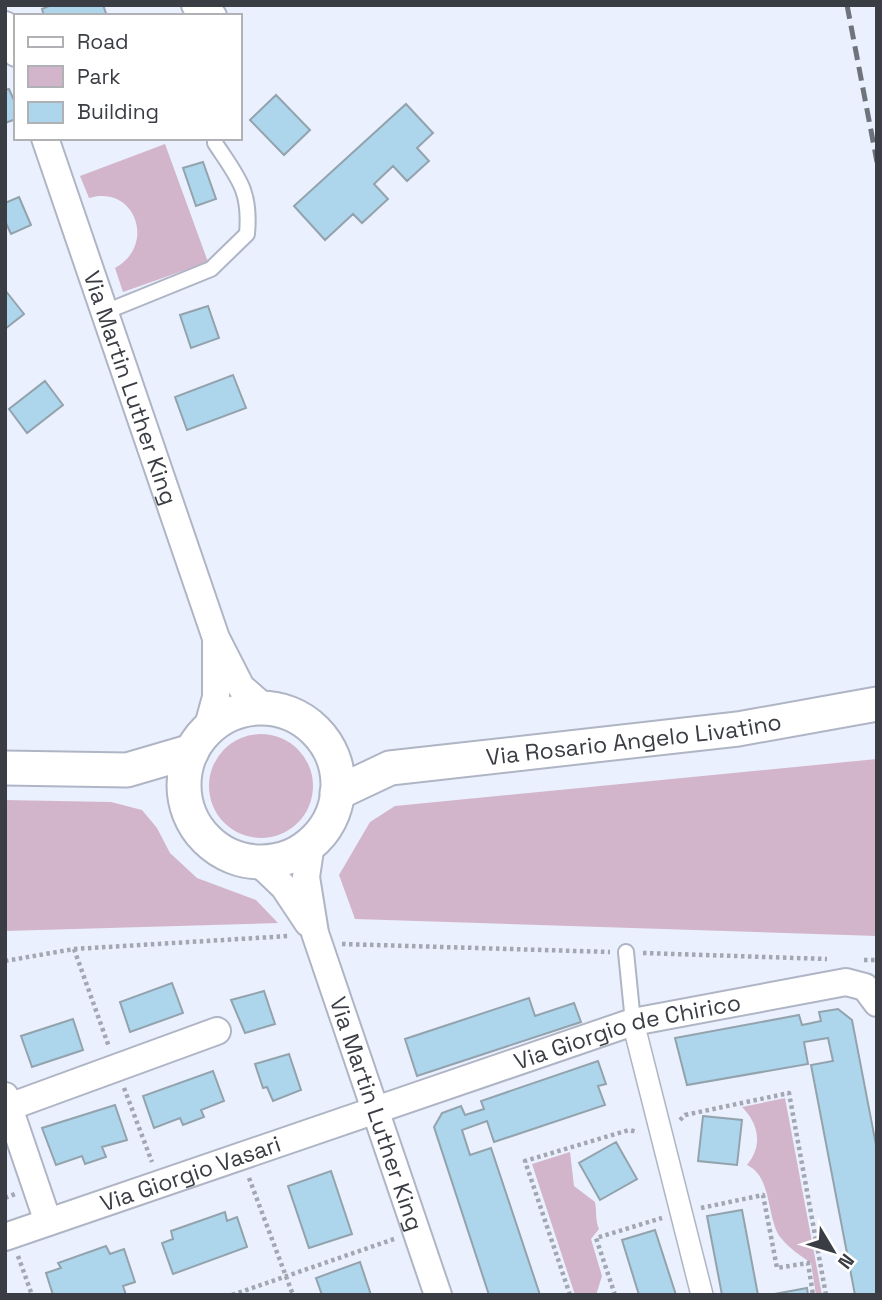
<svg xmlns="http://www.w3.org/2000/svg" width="882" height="1300" font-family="'Space Grotesk',sans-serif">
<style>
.green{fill:#d3b5cb}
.building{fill:#add5eb;stroke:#93a3ad;stroke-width:2}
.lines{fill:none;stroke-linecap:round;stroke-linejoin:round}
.service-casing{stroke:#afb5c5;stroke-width:18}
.pedestrian-casing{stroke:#afb5c5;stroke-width:24}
.minor-casing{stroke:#afb5c5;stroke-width:30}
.tertiary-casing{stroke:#afb5c5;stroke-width:37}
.path{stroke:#a2a7b1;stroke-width:4.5;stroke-dasharray:3.5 3.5;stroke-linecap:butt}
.service{stroke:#fff;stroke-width:14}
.pedestrian{stroke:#fff;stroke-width:21}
.minor{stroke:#fff;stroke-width:26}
.tertiary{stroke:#fff;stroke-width:33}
.rail{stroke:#6f737b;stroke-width:5;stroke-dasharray:14 7;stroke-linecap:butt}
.labels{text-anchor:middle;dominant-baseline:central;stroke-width:7;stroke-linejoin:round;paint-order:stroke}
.street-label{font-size:23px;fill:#3a3d43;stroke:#fff}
</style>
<rect width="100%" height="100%" fill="#eaf0fd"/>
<path class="green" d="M165,144L208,262L123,292L115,268C157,245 135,184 89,198L80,176Z
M209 786a52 52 0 1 1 104 0a52 52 0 1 1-104 0Z
M877,759V936L355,919L339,875L370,822L395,806Z
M5,800L111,802L142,810L157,828L170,853L197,878L256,900L278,923L5,931Z
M785,1098L822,1295H816L811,1263C801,1256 789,1248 781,1238C766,1219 773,1177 747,1165C763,1146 759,1124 742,1107Z
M570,1152L574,1186L595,1202C597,1212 595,1220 599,1229L591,1239L602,1276L596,1295H575L532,1164Z"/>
<path class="building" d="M51,5H103L107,16H44L42,9Z
M9,89L16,105V119L5,123V90Z
M276,95L310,130L284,155L250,120Z
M406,104L433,133L417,148L429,161L407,181L393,166L374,184L388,199L362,223L353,214L325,240L294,206Z
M203,162L216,199L196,206L183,168Z
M19,197L31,225L11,234L5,221V203Z
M5,290L24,314L5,329Z
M208,306L219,338L191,348L180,315Z
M233,375L246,408L187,430L175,397Z
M45,381L63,405L27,433L9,409Z
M172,983L183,1013L130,1032L120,1002Z
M264,991L275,1024L245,1033L231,1000Z
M529,998L535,1016L574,1003L581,1022L417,1076L405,1039Z
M838,1009L852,1020L877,1150V1295H855L811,1065L833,1061L828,1038L804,1042L808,1064L687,1085L675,1038L799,1015L802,1025L821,1021L819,1012Z
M73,1019L83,1050L32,1067L21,1036Z
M289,1054L301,1090L273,1101L267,1087L263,1088L255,1064Z
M598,1061L606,1084L598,1086L605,1105L494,1142L487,1121L462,1130L470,1155L491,1148L540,1295H489L434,1127L442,1113L461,1106L465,1115L484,1109L481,1101Z
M213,1071L224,1101L201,1110L204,1117L183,1125L180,1118L154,1128L143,1096Z
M115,1105L127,1140L102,1147L106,1157L85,1164L82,1156L56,1165L42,1128Z
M703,1116L742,1120L737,1165L698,1161Z
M616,1142L637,1179L600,1200L579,1163Z
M331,1171L352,1234L309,1248L288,1186Z
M742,1210L758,1295H722L707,1216Z
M225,1212L227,1221L237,1217L247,1247L173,1274L162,1243L173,1239L171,1231Z
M655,1230L676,1295H639L622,1240Z
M106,1246L110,1254L124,1249L135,1282L123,1286L126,1295H53L46,1273L61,1268L58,1263Z
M360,1262L371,1295H322L316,1278Z
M807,1288L808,1295H769Z"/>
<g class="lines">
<g class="service-casing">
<path id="service" d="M105,312L211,269L247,234C251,190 238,178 215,143
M626,952L633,1022"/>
</g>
<g class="pedestrian-casing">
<path id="pedestrian" d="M633,1022L702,1295"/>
</g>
<g class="minor-casing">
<g id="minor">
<path d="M195,5L213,16"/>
<path d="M5,25L16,53"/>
<path id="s1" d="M45,138L216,638L241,687L265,708"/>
<path d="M207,730L216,697V643"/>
<path id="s2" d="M311,843L306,877L315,933L438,1295"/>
<path d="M257,861L284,887L308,923"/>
<path d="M5,1096L48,1222"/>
<path d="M9,1107L217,1031"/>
<path id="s3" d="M5,1237L633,1022L846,982L865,987L877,1003"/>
</g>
</g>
<g class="tertiary-casing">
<g id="tertiary">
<circle cx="261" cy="785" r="77"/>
<path d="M5,768L127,770L192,751"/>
<path id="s4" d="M337,793L390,768L738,729L877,704"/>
</g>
</g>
<path class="path" d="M342,944L610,952
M74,949L109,1047
M643,953L827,959
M864,960H877
M5,961L74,949L289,936
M124,1088L152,1162
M680,1120L685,1115L789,1093L826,1295
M249,1178L293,1295
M5,1198L15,1194
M701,1208L763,1195L777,1268L808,1263L813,1295
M18,1256L32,1295
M232,1295L394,1239
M570,1295L525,1161L629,1130L638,1132
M615,1295L596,1238L662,1218"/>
<use href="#service" class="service"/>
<use href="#pedestrian" class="pedestrian"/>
<use href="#minor" class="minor"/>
<use href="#tertiary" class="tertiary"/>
<path class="rail" d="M847,5L877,162"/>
</g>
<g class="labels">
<g class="street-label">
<text stroke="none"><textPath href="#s1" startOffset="264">Via Martin Luther King</textPath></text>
<text stroke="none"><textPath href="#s4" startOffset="304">Via Rosario Angelo Livatino</textPath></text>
<text stroke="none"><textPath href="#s3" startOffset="656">Via Giorgio de Chirico</textPath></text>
<text stroke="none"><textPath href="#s2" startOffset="282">Via Martin Luther King</textPath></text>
<text stroke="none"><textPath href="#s3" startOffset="196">Via Giorgio Vasari</textPath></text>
</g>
</g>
<rect width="882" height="1300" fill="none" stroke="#3a3d43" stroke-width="14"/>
<rect x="14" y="14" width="228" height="126" fill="#ffffff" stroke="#b0b1b4" stroke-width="2"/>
<rect x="28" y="37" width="35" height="10" fill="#ffffff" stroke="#b0b1b4" stroke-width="2"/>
<text x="77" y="49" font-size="21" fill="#3a3d43">Road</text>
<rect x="28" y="66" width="35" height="21" fill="#d3b5cb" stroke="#b0b1b4" stroke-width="2"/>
<text x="77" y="84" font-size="21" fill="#3a3d43">Park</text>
<rect x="28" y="102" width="35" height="21" fill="#add5eb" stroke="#b0b1b4" stroke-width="2"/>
<text x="77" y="119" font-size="21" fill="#3a3d43">Building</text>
<g transform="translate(833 1251) rotate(128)" stroke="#ffffff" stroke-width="5" paint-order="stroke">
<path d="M0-5L12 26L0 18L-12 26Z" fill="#3a3d43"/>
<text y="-10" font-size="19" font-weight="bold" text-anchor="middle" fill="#3a3d43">N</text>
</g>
</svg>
